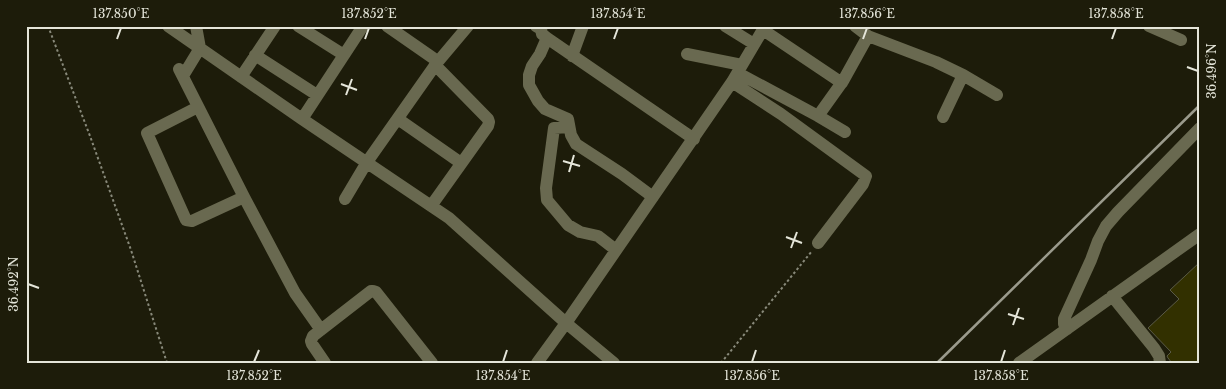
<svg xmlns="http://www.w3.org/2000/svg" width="1226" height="389" font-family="'Libre Baskerville',serif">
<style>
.building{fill:#323000;stroke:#5a5a46}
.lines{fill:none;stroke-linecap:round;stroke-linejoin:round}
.path{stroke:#88897a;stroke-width:2;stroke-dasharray:2.5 2.5;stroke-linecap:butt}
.minor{stroke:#696950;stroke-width:12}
.rail{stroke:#9a9a8c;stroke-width:2.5}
.ticks{fill:none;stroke:#e4e5d9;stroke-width:2}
.neatline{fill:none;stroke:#e4e5d9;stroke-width:2}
.ticks-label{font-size:12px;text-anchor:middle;fill:#e4e5d9}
</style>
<rect width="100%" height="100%" fill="#1d1c0a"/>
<path class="building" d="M1200,262V363H1172L1168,358L1167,356L1171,352L1148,328L1179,299L1170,290Z"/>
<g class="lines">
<path class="path" d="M48,26L90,136L131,250L167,363
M721,363L812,251"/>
<path class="minor" d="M168,26L302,119L449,218L566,323L614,363
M298,26L344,55
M387,26L433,58L438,68L488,119L489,122L488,126L431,206
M536,26L541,29L542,34L547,38L694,139
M725,26L754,44
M855,26L868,36L936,62L963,75L997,95
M1149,26L1181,40
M763,30L842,83
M547,38L540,54L532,66L529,75V85L538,101L545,109L568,119L571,135L576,144L622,174L653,197
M687,54L742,65
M255,55L317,95
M572,56L583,26
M179,69L244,197L295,293L321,330
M738,73L818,116L845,132
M183,76L200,48L196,26
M241,77L275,26
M732,82L781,114L866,176L863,184L818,243
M198,107L147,133L186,220L192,221L244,197
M818,116L843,81L868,36
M943,117L963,75
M302,119L363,26
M398,119L461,163
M569,127L554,128L546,188L547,200L568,225L580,232L598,236L616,250
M345,199L367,162L436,64L468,26
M1112,296L1154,348L1159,356L1160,363
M1067,329L1064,324V319L1091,260L1098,241L1106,226L1118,212L1200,128
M325,363L312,344L311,341L313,336L371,291H373L376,292L432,363
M537,363L566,323L732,82L765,26
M1019,363L1200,234"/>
<path class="rail" d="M937,363L1200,105"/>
</g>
<path class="ticks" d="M117,39L121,28M365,39L369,28M614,39L618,28M863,39L867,28M1112,39L1116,28M1187,67L1198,71M341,84L357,90M346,95L352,79M563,161L580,166M569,172L574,155M786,237L802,243M791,248L797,232M28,284L39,288M1008,314L1024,319M1013,325L1019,308M254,362L259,350M503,362L507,350M752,362L756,350M1001,362L1005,350"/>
<rect width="1226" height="389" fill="none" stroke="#1d1c0a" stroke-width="55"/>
<rect x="28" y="28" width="1170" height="334" class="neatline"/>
<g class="ticks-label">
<text x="121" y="18">137.850°E</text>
<text x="369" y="18">137.852°E</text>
<text x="618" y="18">137.854°E</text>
<text x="867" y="18">137.856°E</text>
<text x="1116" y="18">137.858°E</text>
<text transform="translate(1212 71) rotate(-90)" y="4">36.496°N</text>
<text transform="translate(14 284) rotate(-90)" y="4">36.492°N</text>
<text x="254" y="380">137.852°E</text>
<text x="503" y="380">137.854°E</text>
<text x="752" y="380">137.856°E</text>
<text x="1001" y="380">137.858°E</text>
</g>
</svg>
